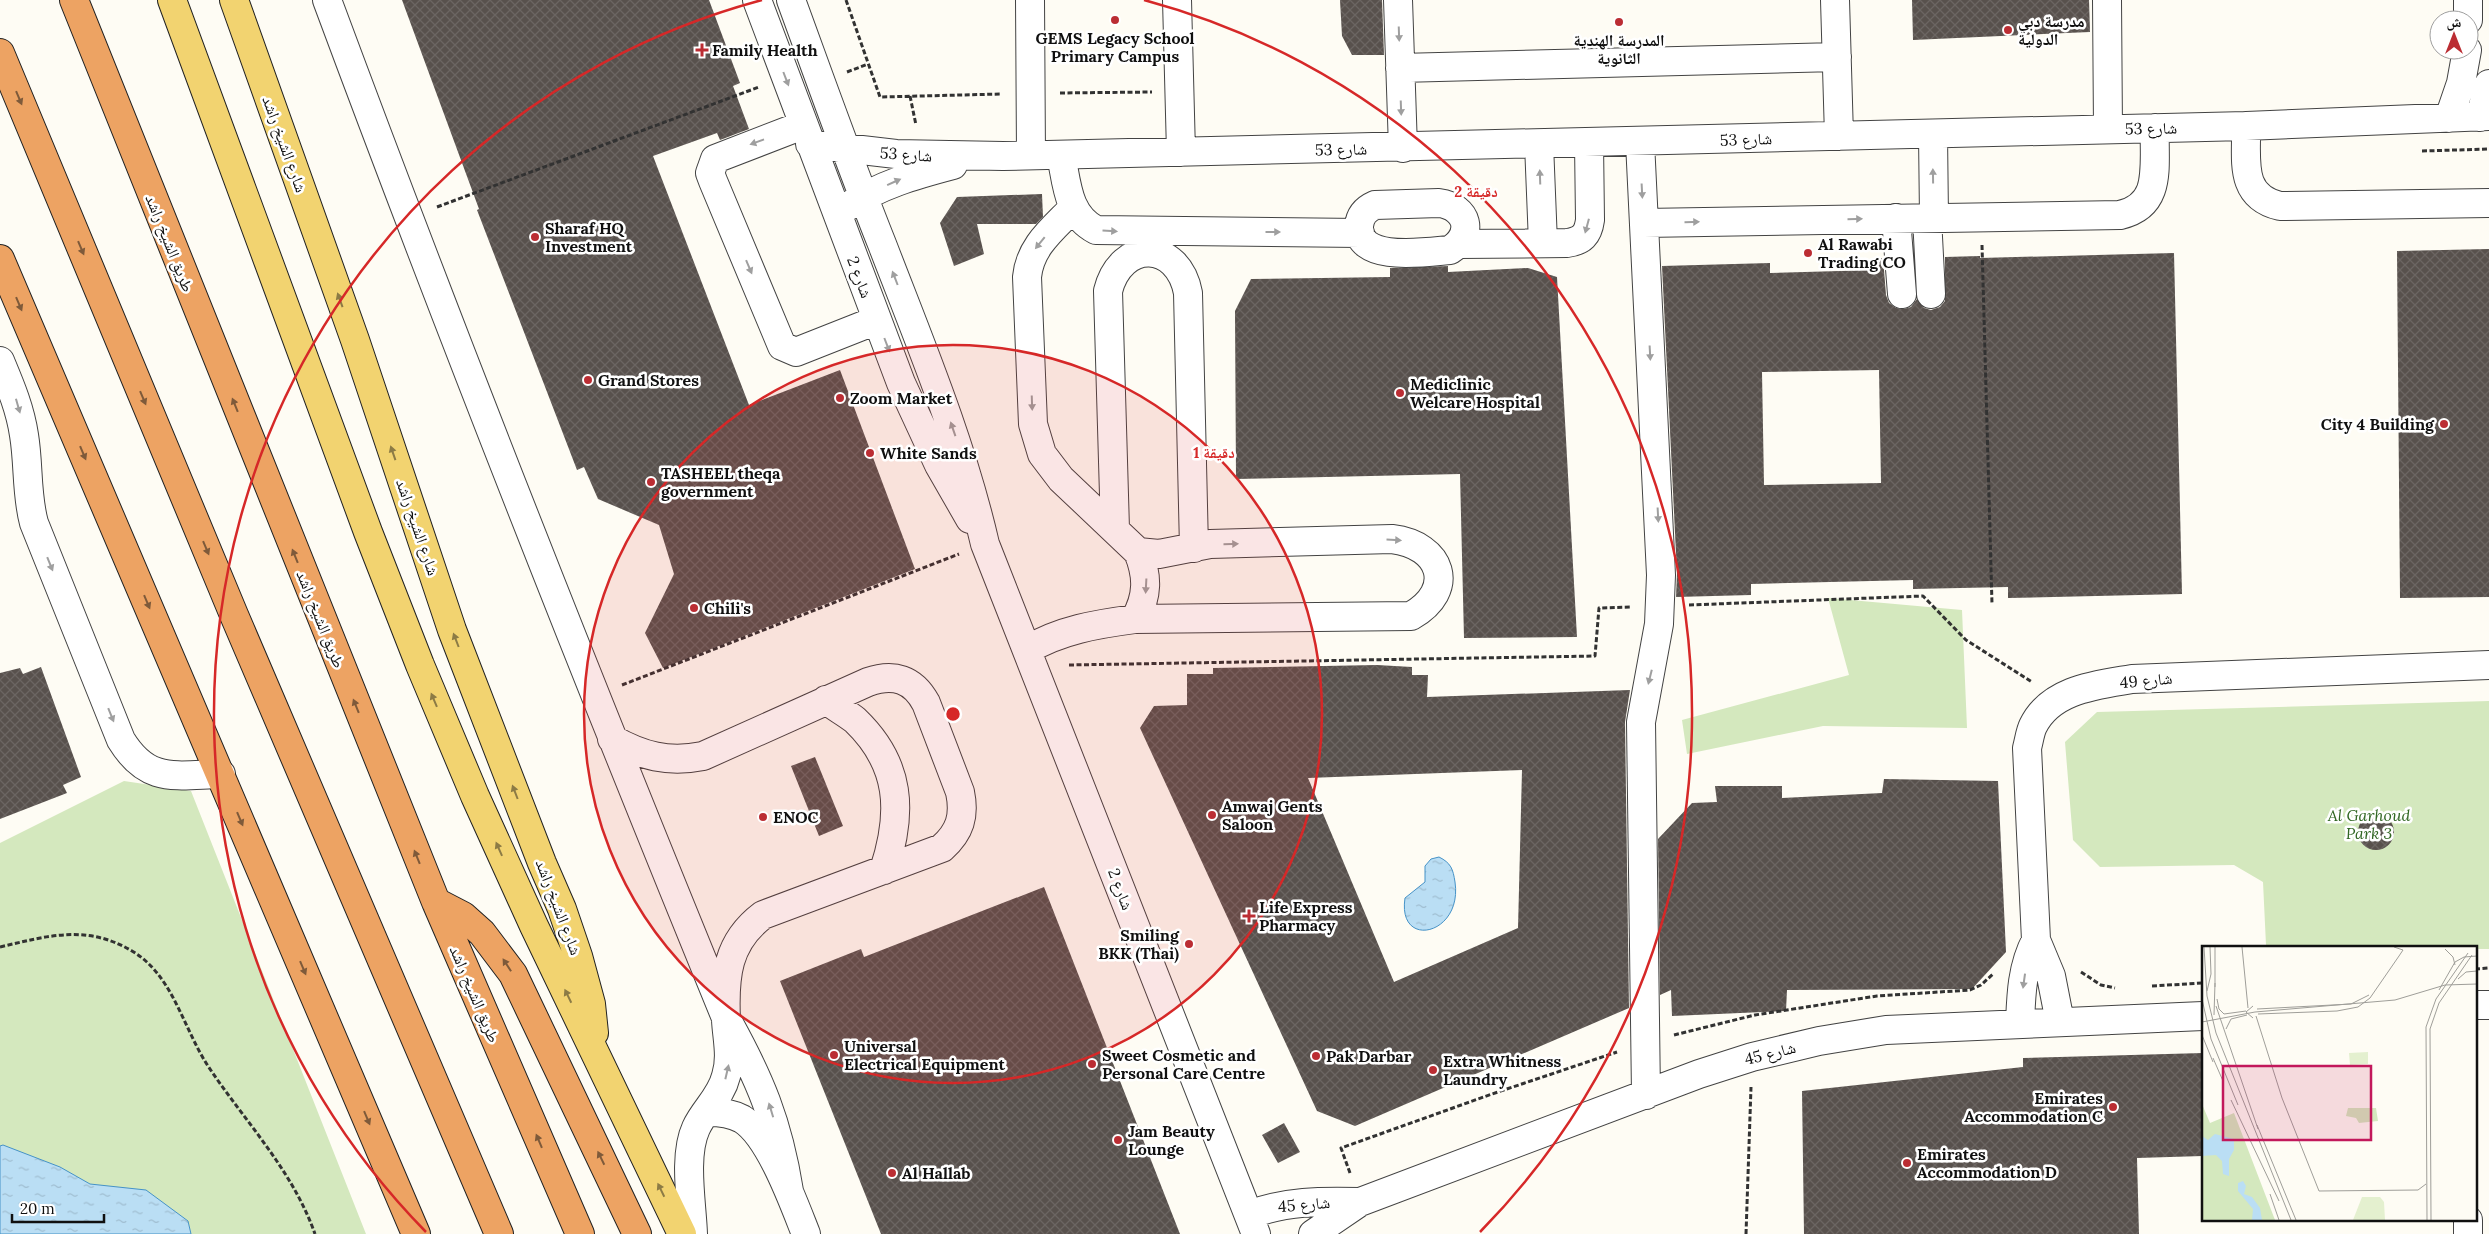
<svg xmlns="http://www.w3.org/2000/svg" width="2489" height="1234" font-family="Lora,'Noto Naskh Arabic',serif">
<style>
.grass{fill:#d4e8be}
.water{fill:url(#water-ripples);stroke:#4592c7}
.building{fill:url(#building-cross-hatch);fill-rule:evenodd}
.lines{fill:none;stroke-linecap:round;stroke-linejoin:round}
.minor-casing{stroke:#434343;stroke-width:30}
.major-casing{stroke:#212121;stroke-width:30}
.highway-casing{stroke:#212121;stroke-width:30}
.path{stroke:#323232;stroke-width:3;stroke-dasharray:5 2.5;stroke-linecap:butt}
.minor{stroke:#fff;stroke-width:28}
.major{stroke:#f2d370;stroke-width:28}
.highway{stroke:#eda363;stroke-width:28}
.oneway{fill:#9f9f9f}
.oneway2{fill:#7e5a3a}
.oneway3{fill:#8c7b45}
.ring{fill:none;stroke:#d62828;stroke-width:2.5}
.poi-dot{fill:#bb2d33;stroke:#fff;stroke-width:2}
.labels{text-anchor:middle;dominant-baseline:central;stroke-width:5;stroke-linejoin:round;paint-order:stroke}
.poi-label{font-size:16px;font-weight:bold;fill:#101010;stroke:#fff;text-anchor:start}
.street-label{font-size:16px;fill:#101010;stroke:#fff}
.park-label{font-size:16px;font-style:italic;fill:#306622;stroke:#fff}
.inset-road{fill:none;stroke:#9f9e99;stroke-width:1}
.view{fill:#c2185b;fill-opacity:0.15;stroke:#c2185b;stroke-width:2.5}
.inset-edge{fill:none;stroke:#101010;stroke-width:2.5}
.centre{fill:#d62828;stroke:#fff;stroke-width:2.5}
.ring-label{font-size:15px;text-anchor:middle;font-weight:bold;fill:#d62828;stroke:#fff;stroke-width:5;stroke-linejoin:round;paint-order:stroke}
</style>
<defs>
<pattern id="water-ripples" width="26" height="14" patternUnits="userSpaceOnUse" patternTransform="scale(1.25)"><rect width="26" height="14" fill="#badef4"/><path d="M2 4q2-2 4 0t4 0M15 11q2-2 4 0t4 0" fill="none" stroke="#9fbdd0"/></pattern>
<pattern id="building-cross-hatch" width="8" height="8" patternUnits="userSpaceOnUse" patternTransform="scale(1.25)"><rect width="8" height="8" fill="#58514d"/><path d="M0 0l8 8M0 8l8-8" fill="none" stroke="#6b6562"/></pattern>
</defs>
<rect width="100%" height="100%" fill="#fefcf4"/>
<path class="grass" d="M1828,598L1962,610L1967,728L1823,726L1687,754L1682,720L1849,675Z
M2489,701V949L2270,948L2266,945L2263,882L2234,865L2100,867L2073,840L2065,742L2097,712Z
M124,781L191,791L366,1234H0V843Z"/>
<path class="water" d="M1439,857C1451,863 1453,869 1455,882C1463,935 1397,950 1405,898L1425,882V866L1431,859Z
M3,1145L60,1167L90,1184L146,1190L188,1221L191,1234H0V1146Z"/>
<path class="building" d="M402,0H709L740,83L733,86L749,129L720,140L717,133L653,156L749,405L840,370L915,569L663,668L645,633L674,574L659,525L598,499L584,467L577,470L477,210L479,209Z
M1340,0H1382L1384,55H1352L1342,36Z
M1912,0H2089L2090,32L1913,40Z
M1042,194L1043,217L1036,224H977L984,254L954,266L940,223L957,197Z
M2489,249V597L2400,598L2397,251Z
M2174,253L2182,594L2008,598V587L1913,589V580L1751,584V595L1676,597L1677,574L1662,266L1770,263V273L1875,270V258H1883L1886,295L1889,303L1896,308L1904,309L1911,307L1917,299L1924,308L1931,310L1940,307L1945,301V257L1980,256V258ZM1879,370L1881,483L1764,485L1762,372Z
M1448,266V272L1528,268L1557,277L1577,637L1464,638L1460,474L1236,479L1235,311L1251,279L1390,277V268Z
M1377,665L1412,667V675H1428L1427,697L1630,690L1625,722L1629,1008L1355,1126L1317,1111L1140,728L1154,706L1187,705V674H1213V668ZM1522,770L1518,928L1394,982L1308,778Z
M41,667L81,777L63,785L67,793L0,819V673L20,668L23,674Z
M815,757L843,826L819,836L791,766Z
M1884,779L1998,781L2006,952L1972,989L1787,990L1786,1011L1672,1016L1671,990L1660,995L1658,839L1692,803L1717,802L1715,786H1782V798L1882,793Z
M2358 832a18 18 0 1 1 36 0a18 18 0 1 1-36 0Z
M1044,887L1180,1234H881L780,981L861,949L864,957Z
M2203,1053V1156L2137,1158L2139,1234H1804L1802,1091L2023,1067V1058Z
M1284,1123L1300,1152L1278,1163L1262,1135Z"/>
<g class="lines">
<g class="minor-casing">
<path id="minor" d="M327,0C454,342 588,681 726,1018C760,1079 778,1122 789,1191
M757,0L901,383L939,465L970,519
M791,0C821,82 850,164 882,244C920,343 961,440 985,544L1256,1234
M1030,0L1031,155
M1177,0L1181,152
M1398,0L1403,148
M1835,0L1839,136
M2107,0L2108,129
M2468,0V20
M1400,68L1837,57
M2480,117L2489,84
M2449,118L2461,83L2467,50
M803,125L715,159L710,173L713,181L782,346L796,352L877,320
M2246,126C2247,159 2238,196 2280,206L2489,203
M1933,134L1934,218
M1640,142L1661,575L1659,624L1641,722L1646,1095
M810,144L896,154L1003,156L2246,126L2489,116
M1539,144L1543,243
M1061,155C1067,183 1067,215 1096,230L1360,233
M1439,203C1468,207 1475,234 1450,250C1426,252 1357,263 1359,226C1360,215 1366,209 1375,205Z
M847,207C879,185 915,175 953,165
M1896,218L1902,294
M1927,218L1931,294
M1644,223L2120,215C2164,205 2153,164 2155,128
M1459,244L1567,243C1582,241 1588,235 1590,220L1589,143
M0,361C10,385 20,408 24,435C29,465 26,494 34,523L121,740C148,784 175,775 221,774
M1115,529L1108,291C1121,239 1178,240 1188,293L1194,548
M1135,619C1148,596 1148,576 1138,552
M1027,650C1060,630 1097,624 1135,619L1411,616C1457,590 1442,545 1392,539L1210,544L1159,554L1138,552L1061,479L1042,454L1033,424L1027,277C1030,246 1053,229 1073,208
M826,700C835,707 846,713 855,720C901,764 903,812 884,870
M612,739C642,756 668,763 703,756L868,682C894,673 913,679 926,703L960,792C965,816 960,832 942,848L763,915C727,942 724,976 726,1020C727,1039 732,1057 726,1076C721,1097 704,1110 696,1128C683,1156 692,1204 693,1234
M2475,1005H2489
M2060,1022L2051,976L2036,940L2027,748C2029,741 2030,732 2033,726C2051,689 2097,685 2132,679L2489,665
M2020,1024C2021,995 2022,966 2036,940
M708,1112C720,1112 731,1113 742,1119C770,1136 794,1204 806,1234
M1249,1215C1285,1201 1321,1201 1360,1202
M2468,1220V1234
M1313,1234L1360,1202L1699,1074L1752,1057L1819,1041L1886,1030L2203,1016"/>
</g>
<g class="major-casing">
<path id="major" d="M172,0L368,532L420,665L475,796L534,926L682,1234
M234,0L355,340L452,630L542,863L562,909L578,956L591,1004L594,1033"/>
</g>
<g class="highway-casing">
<path id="highway" d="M74,0L436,902L580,1234
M0,53L234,615L499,1234
M0,259L416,1234
M436,902L463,916L482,933L513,974L637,1234"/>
</g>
<path class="path" d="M846,0L880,97L1002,94
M847,72L868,64
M1060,93L1152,92
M910,96L916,125
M2422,151L2489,149
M437,207L759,87
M1982,245L1992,604
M1689,605L1923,596L1966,640L2032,682
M1069,665L1595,656L1599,608L1631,607
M622,685L959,554
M0,947C47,936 87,924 132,951C173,975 183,1028 208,1066C245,1122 292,1169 315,1234
M2475,969L2489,968
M2081,972L2101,985L2115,988
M2152,986L2203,983
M1674,1035L1755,1015L1877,996L1970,990L1981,985L1993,974
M1350,1173L1341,1148L1492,1094L1617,1052
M1746,1234L1751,1087"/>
<use href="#minor" class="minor"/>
<use href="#major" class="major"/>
<use href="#highway" class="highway"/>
</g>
<defs><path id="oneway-solid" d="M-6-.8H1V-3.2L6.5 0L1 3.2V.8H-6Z" transform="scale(1.25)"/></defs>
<g class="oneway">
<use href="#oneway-solid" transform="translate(1399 34) rotate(88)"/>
<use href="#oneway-solid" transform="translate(786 79) rotate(69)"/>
<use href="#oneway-solid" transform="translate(1401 108) rotate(88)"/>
<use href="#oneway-solid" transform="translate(757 142) rotate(160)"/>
<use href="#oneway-solid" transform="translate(1933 176) rotate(-91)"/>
<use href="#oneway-solid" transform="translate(1540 177) rotate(-92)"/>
<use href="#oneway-solid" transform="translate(894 182) rotate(-24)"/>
<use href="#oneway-solid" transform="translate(1642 191) rotate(87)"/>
<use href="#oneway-solid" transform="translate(1855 219) rotate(-1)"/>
<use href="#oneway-solid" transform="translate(1692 222) rotate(-1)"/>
<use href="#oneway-solid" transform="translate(1587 226) rotate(105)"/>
<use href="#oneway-solid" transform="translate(1110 231) rotate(3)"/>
<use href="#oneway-solid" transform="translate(1273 232)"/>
<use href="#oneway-solid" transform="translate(1040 243) rotate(129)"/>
<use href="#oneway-solid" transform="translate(749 267) rotate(67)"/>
<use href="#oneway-solid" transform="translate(895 278) rotate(-111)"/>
<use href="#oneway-solid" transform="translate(887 345) rotate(69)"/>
<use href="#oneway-solid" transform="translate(1650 353) rotate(87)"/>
<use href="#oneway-solid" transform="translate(1032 403) rotate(88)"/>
<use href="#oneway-solid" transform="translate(18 406) rotate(74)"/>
<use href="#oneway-solid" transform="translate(953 429) rotate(-109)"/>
<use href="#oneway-solid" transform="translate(1658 515) rotate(87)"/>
<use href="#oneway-solid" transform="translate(1394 540) rotate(3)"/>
<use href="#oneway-solid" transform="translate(1231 544) rotate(-2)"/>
<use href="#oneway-solid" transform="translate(50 564) rotate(68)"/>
<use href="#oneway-solid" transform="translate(1146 586) rotate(93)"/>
<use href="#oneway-solid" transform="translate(1650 677) rotate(104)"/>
<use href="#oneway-solid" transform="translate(111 715) rotate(68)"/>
<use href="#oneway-solid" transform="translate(2024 981) rotate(98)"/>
<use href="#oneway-solid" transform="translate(727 1072) rotate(-77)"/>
<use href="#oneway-solid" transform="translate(771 1110) rotate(-107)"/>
</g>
<g class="oneway2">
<use href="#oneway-solid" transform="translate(19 98) rotate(67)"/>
<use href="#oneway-solid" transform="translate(81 248) rotate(67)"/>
<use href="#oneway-solid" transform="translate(19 304) rotate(67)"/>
<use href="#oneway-solid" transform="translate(143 398) rotate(67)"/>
<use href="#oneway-solid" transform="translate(235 405) rotate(-112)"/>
<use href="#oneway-solid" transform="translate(83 453) rotate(67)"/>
<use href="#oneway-solid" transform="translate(206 548) rotate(67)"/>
<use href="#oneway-solid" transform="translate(295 556) rotate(-112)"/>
<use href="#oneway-solid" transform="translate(147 602) rotate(67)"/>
<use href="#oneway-solid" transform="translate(356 706) rotate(-112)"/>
<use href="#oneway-solid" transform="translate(240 819) rotate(67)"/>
<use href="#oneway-solid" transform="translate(417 857) rotate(-112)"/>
<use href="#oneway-solid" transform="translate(507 965) rotate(-123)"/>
<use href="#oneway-solid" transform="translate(303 968) rotate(67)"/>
<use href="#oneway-solid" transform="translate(367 1118) rotate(67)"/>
<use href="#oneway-solid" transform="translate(539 1141) rotate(-113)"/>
<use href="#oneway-solid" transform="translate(601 1158) rotate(-116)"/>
</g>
<g class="oneway3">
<use href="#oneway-solid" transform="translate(340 300) rotate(-110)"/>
<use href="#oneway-solid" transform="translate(393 453) rotate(-109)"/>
<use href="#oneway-solid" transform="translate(456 640) rotate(-111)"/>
<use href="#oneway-solid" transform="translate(434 700) rotate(-113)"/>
<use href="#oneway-solid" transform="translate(515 792) rotate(-111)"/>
<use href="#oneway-solid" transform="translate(499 849) rotate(-114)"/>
<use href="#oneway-solid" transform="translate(568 996) rotate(-116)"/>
<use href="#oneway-solid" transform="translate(661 1190) rotate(-116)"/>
</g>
<circle cx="953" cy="714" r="369" fill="#d62828" fill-opacity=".12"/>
<g class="ring">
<circle cx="953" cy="714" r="369"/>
<path d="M426 1232A739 739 0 0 1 762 0M1144 0A739 739 0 0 1 1480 1232"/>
</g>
<g class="poi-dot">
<circle cx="1115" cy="20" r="5"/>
<circle cx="1619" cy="22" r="5"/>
<circle cx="2008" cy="30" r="5"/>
<path d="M699.5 42.5h5v5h5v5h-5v5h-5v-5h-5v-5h5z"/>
<circle cx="535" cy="237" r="5"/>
<circle cx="1808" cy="253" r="5"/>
<circle cx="588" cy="380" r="5"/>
<circle cx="1400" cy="393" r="5"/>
<circle cx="840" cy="398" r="5"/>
<circle cx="2444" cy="424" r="5"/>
<circle cx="870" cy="453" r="5"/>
<circle cx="651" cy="482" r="5"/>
<circle cx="694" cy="608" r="5"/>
<circle cx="1212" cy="815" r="5"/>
<circle cx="763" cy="817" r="5"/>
<path d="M1246.5 908.5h5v5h5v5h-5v5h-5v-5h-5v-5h5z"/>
<circle cx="1189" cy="944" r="5"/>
<circle cx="834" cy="1055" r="5"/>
<circle cx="1316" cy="1056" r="5"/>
<circle cx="1092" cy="1064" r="5"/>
<circle cx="1433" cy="1070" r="5"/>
<circle cx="2113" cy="1107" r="5"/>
<circle cx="1118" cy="1140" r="5"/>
<circle cx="1907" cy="1163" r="5"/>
<circle cx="892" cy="1173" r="5"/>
</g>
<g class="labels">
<g class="poi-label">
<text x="2018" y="21">مدرسة دبي<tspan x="2018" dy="18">الدولية</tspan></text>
<text x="1115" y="38" text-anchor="middle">GEMS Legacy School<tspan x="1115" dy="18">Primary Campus</tspan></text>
<text x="1619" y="40" text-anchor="middle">المدرسة الهندية<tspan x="1619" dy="18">الثانوية</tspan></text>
<text x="712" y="50">Family Health</text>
<text x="545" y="228">Sharaf HQ<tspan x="545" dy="18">Investment</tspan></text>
<text x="1818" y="244">Al Rawabi<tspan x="1818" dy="18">Trading CO</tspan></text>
<text x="598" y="380">Grand Stores</text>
<text x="1410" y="384">Mediclinic<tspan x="1410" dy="18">Welcare Hospital</tspan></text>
<text x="850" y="398">Zoom Market</text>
<text x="2434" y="424" text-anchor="end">City 4 Building</text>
<text x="880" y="453">White Sands</text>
<text x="661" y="473">TASHEEL theqa<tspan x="661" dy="18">government</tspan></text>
<text x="704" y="608">Chili's</text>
<text x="1222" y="806">Amwaj Gents<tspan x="1222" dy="18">Saloon</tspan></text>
<text x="773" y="817">ENOC</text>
<text x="1259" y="907">Life Express<tspan x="1259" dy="18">Pharmacy</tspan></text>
<text x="1179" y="935" text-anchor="end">Smiling<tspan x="1179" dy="18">BKK (Thai)</tspan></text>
<text x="844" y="1046">Universal<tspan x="844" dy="18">Electrical Equipment</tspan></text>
<text x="1102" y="1055">Sweet Cosmetic and<tspan x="1102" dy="18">Personal Care Centre</tspan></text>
<text x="1326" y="1056">Pak Darbar</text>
<text x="1443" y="1061">Extra Whitness<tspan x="1443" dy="18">Laundry</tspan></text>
<text x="2103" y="1098" text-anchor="end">Emirates<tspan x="2103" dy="18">Accommodation C</tspan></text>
<text x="1128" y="1131">Jam Beauty<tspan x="1128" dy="18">Lounge</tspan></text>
<text x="1917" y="1154">Emirates<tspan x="1917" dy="18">Accommodation D</tspan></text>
<text x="902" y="1173">Al Hallab</text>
</g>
<g class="street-label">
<text transform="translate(2151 128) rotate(-1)">شارع 53</text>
<text transform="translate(1746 139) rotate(-2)">شارع 53</text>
<text transform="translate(285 144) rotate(70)">شارع الشيخ راشد</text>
<text transform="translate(1341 149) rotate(-1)">شارع 53</text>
<text transform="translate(906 154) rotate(4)">شارع 53</text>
<text transform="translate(170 243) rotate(68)">طريق الشيخ راشد</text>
<text transform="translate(860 277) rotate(69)">شارع 2</text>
<text transform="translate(418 527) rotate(71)">شارع الشيخ راشد</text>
<text transform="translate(321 619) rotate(68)">طريق الشيخ راشد</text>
<text transform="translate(2146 680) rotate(-5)">شارع 49</text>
<text transform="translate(1121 889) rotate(69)">شارع 2</text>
<text transform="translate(559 907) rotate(69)">شارع الشيخ راشد</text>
<text transform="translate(475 994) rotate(67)">طريق الشيخ راشد</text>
<text transform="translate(1770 1053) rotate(-14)">شارع 45</text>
<text transform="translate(1304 1204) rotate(-5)">شارع 45</text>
</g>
<g class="park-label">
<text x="2369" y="815">Al Garhoud<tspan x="2369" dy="18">Park 3</tspan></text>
</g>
</g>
<g transform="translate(2202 946)">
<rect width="275" height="275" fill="#fefcf4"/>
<path d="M0,158L8,177L32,167L73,274H0ZM146,162H174L176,175L157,177L154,172L144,170Z" fill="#d4e8be"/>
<path d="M166,106V118L148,119L147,107ZM160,251H178L182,256L183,274H151Z" fill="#e4f0cf"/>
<path d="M13,188L32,193V204L27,213V230L21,228L20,215L14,209L0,210V190L6,194ZM41,235L44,240L42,248L50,251L58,262L60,274H50L51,263L36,245V237Z" fill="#badef4"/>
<path class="inset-road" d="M2,1L5,50L14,87L89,274M13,1V41M40,1L46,62M192,1L201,4L197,10M243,3L251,11L253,19M256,33L264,26L275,25M237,44L253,16L262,11L275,10M5,45L9,28L8,1M0,53L9,93L36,159M15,53L17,63L22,68L44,65M14,60L56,183M55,63L149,58L167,49M56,68L135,65L156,61L168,52L197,10M12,69L13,37M54,70L80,152L117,245L216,244L224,238M51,72L44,66L51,60M0,76L53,66L193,54L243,39L275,38M24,83L29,73L45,69M0,89L11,116M11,112L21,135M29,154L77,255M55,179L94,274M68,248L77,274M225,274L224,81L234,53L266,7M229,274L228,83L237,57L270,9"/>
<path class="view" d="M21,120H169V194H21Z"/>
<rect width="275" height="275" class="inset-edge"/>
</g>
<circle cx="953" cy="714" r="8" class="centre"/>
<g class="ring-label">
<text x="1476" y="197">2 دقيقة</text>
<text x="1214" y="458">1 دقيقة</text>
</g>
<g transform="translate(2454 35)"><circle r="24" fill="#ffffff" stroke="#9f9f9f"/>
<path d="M0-4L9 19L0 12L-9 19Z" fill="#bb2d33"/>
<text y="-8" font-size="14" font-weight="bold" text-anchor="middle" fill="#101010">ش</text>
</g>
<path d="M12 1214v8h92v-8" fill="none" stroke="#101010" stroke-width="2.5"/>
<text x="20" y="1214" font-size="15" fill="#101010" stroke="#ffffff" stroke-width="4" paint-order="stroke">20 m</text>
</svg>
